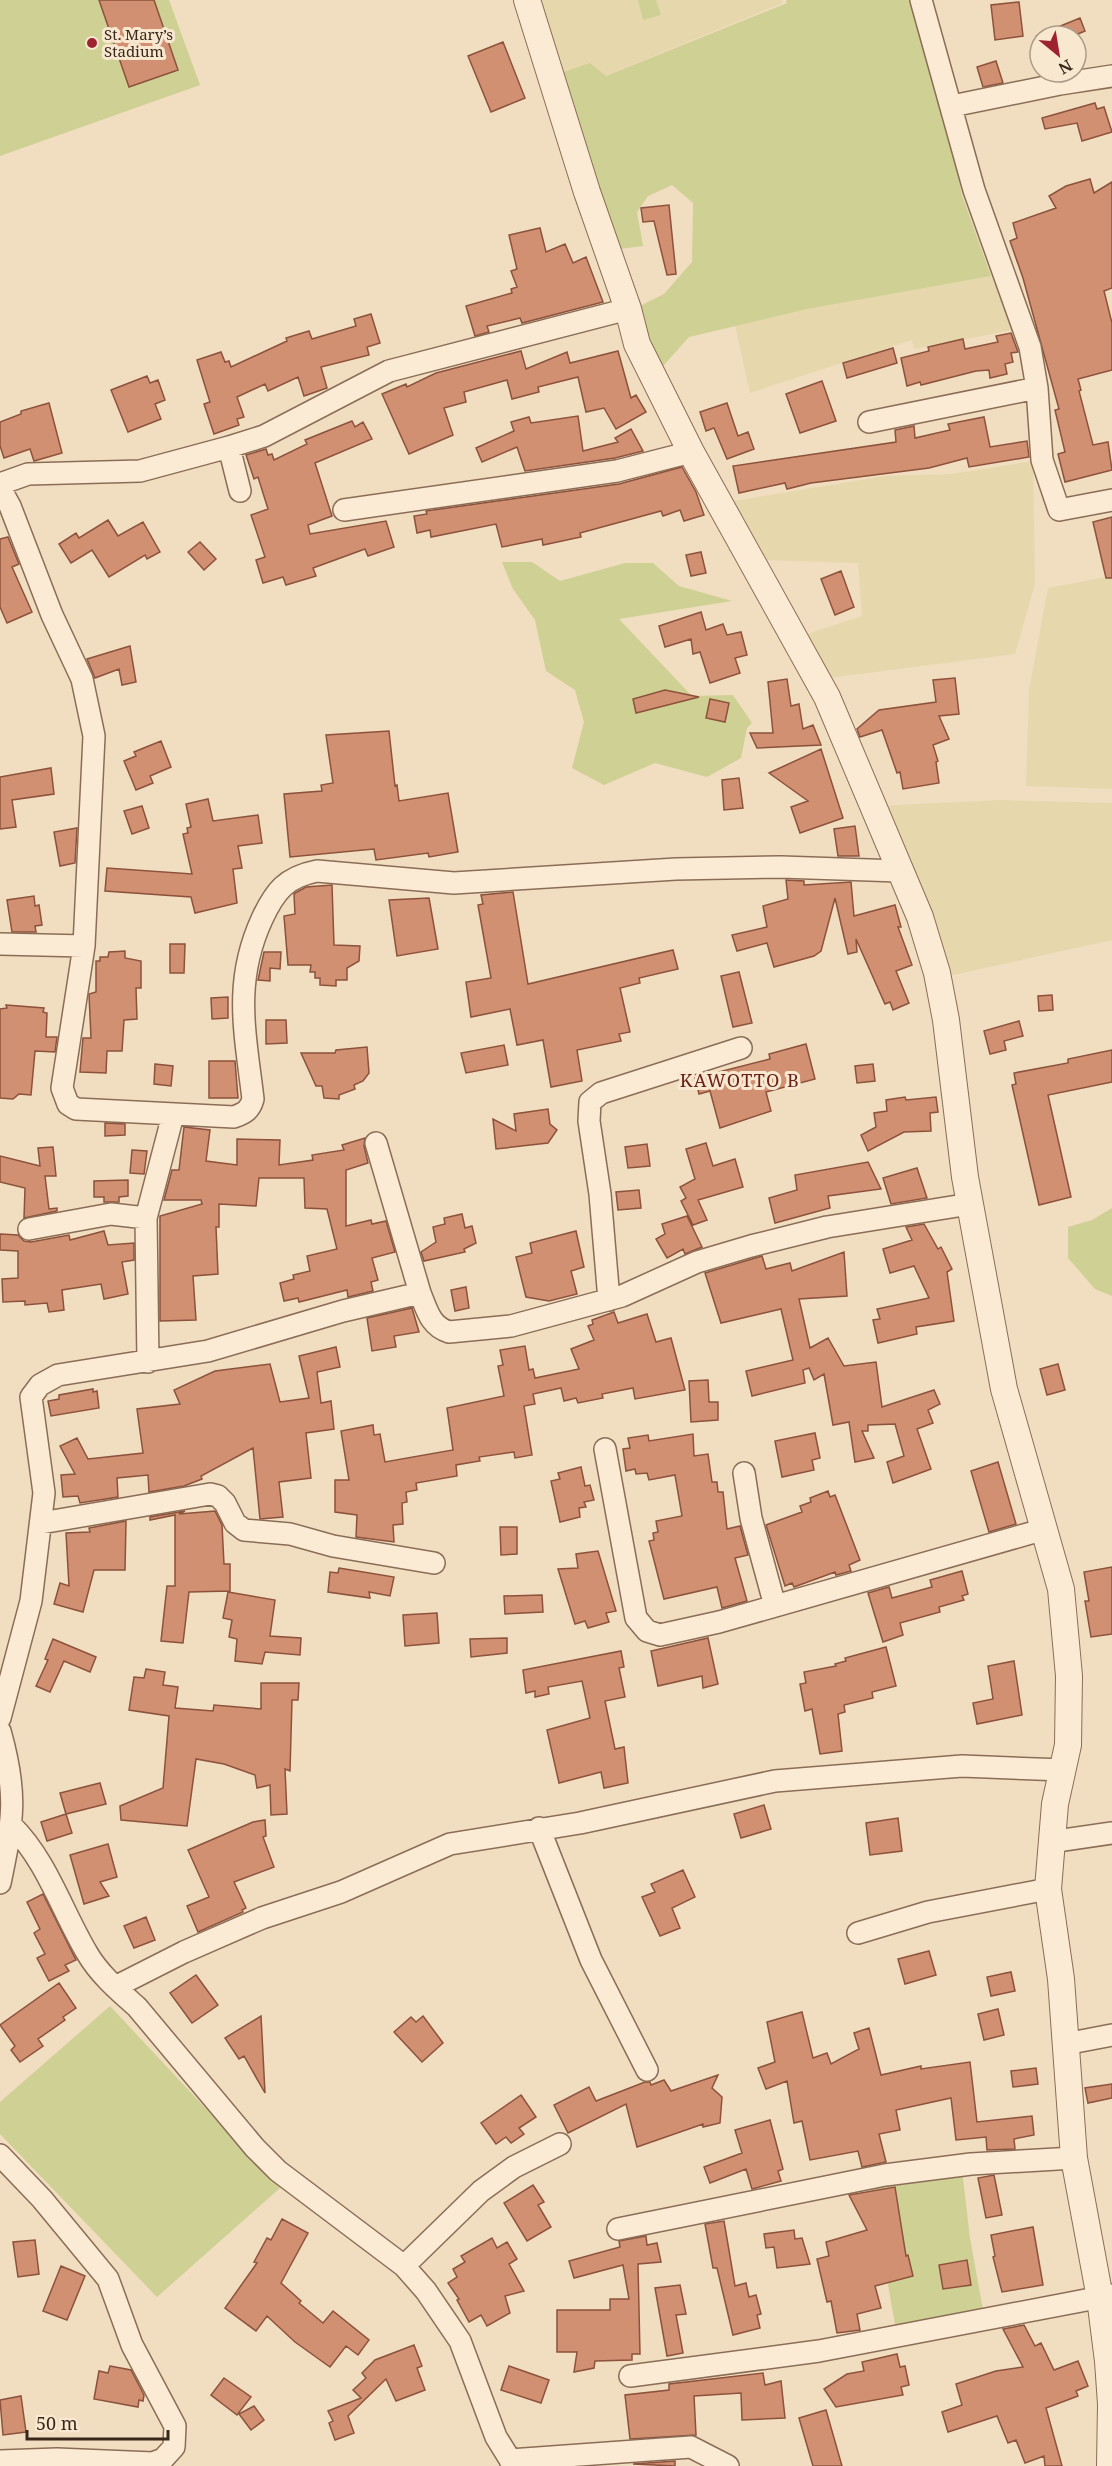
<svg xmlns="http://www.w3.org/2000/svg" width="1112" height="2466" font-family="'Noto Serif',serif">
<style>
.farmland{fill:#e7d7ad}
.green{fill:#cfd093}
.building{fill:#d29073;stroke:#8c523b;stroke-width:1.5}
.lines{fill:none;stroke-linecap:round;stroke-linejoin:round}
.minor-casing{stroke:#8b6d57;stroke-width:24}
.tertiary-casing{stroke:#8b6d57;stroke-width:28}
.minor{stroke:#fbebd4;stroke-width:21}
.tertiary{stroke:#fbebd4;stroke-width:26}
.poi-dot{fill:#9f2231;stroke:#f8e8d0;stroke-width:2}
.labels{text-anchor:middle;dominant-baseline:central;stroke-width:6;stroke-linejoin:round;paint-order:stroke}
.poi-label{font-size:15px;fill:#3a271c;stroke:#f8e8d0;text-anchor:start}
.quarter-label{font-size:18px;letter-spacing:1.5px;fill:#6a2119;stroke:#f8e8d0}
</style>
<rect width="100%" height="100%" fill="#f1ddc0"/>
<path class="farmland" d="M537,0H782L783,3L605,76L561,73Z
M991,276L1018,329L914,349L912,340L750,393L735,325L810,308Z
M1033,461L1035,584L1015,654L821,679L798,637L862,616L858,563L759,560L722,503L885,476L952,474Z
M1112,576V789L1026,786L1029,690L1048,588Z
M1001,800L1112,803V940L948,976L878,806Z"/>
<path class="green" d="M0,0H169L200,85L0,156Z
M638,0H656L661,15L643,20Z
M786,0H912L943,104L962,195L991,276L807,309L689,337L655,375L632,310L664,294L692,262L693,203L672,185L648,196L637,212L643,246L611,250L561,73L590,63L606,76L787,3Z
M502,562H532L560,581L625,563H653L679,586L732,601L619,619L692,696L733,695L752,723L747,728L741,758L707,777L655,763L604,785L572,768L584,722L575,690L546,671L535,620L513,589Z
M1112,1208V1296L1095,1289L1068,1258V1227L1092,1220Z
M110,2006L280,2188L157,2297L0,2134V2102Z
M962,2170L970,2238L983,2310L896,2330L870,2183Z"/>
<path class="building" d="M99,0H154L178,70L129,87Z
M1019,2L1023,36L995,40L991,5Z
M1080,18L1085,31L1073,36H1036Z
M503,42L525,98L491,112L468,56Z
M996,61L1003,83L983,87L977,67Z
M1095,103L1097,109L1104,107L1112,132L1082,141L1077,123L1045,129L1042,118Z
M1090,179L1094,193L1112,182V288L1104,291L1112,323V370L1078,379L1081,390L1079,391L1093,445L1108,442L1112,470L1065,482L1058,454L1065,452L1055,410L1059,409L1023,278L1010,241L1017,238L1013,223L1056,208L1049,196L1066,186Z
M669,205L676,274L667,275L654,221L643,222L641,208Z
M540,228L546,252L565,244L573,263L586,257L603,302L522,323L520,318L487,326L489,332L475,336L466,306L512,293L511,289L517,287L511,271L517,269L509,235Z
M371,314L380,343L367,347L369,355L321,367L327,388L304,396L298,377L268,391L265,384L237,397L244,417L237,419L239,425L214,434L204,404L210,402L197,360L221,352L225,362L229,361L231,367L287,341L286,338L309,331L312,339L356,326L354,319Z
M1011,333L1018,352L1011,353L1013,362L1005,364L1007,374L990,378L989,370L976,371L921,385L920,382L907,386L901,358L929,351L928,347L963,339L965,349L998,342L996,336Z
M893,348L897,363L847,378L843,363Z
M521,351L526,369L567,352L570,363L618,351L631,398L636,395L646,412L616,429L604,408L586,412L578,377L538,387L539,392L512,399L507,380L464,392L466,402L444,408L453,435L409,454L382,394L406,384L407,387L436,373Z
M147,376L150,383L158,380L165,400L155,404L161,419L128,432L111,390Z
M822,381L836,421L800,433L786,394Z
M49,403L62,453L34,461L30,449L4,458L0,446V422L21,414V411Z
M727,403L738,436L748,432L754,449L727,459L714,428L706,431L700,412Z
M578,416L583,451L618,442L615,438L631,429L643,451L615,458L525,471L517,447L482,462L476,448L514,431L511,422L529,417L531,423Z
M984,417L990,447L1027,441L1029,457L969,467L967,458L929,468L811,483L787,489L785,483L739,493L733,466L896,442L895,430L914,426L915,438L950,430L948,424Z
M352,421L355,427L363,422L372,439L315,463L332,516L308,525L310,534L386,521L394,547L368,556L365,549L313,568L316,576L286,585L283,577L263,583L256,560L265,557L251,515L268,509L258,477L254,479L246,455L266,449L268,455L272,454L274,460L307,444L305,440Z
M682,467L696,492L704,515L684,521L680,510L663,516L661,511L580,533L581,537L543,545L542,539L502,547L496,524L431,537L430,530L417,533L414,516L427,514L426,511L619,484Z
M1112,517V578H1106L1093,522Z
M108,520L118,536L143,522L160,552L147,559L145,555L109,577L92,550L71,563L59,544L76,533L79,538Z
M8,537L19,564L12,567L32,612L7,623L0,607V539Z
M200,542L216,559L204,570L188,552Z
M701,552L706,573L691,576L686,555Z
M841,571L854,607L835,615L821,579Z
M701,612L706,630L723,624L727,635L741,632L747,655L735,658L740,673L710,683L700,652L693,654L691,639L665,647L659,626Z
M130,646L136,682L122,685L119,669L95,678L87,659Z
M955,678L959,714L939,716L949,739L933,745L938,761L936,762L939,783L903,789L900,772L897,773L882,730L860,737L857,729L879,710L936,702L933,680Z
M787,679L791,706L799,704L803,729L813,725L821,745L757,748L750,733H773L768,682Z
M665,690L699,697L636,713L633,699Z
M710,699L729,703L725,722L706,718Z
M389,731L395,786L397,785L399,801L448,793L458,852L429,857L428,853L376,860L374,849L290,857L284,794L322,791L321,785L333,783L326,735Z
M161,741L171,767L150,776L153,783L136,790L124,761L136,756L134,752Z
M821,749L843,818L800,833L791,807L808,801L769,773Z
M51,768L54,794L12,800L16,827L0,829V777Z
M739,778L743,808L724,810L722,780Z
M208,799L213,821L258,815L262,843L238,846L242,868L233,869L237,903L195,913L191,897L105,891L107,868L192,874L183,834L188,833L187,828L191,827L186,804Z
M142,806L149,828L132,834L124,811Z
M855,826L859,856H838L834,829Z
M77,828L75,863L60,866L54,832Z
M786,880L804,881V885L851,882L854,916L895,905L901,927H898L912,965L896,971L909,1003L893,1010L890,1002L885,1004L856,939L857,952L848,954L835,898L821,951L814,956L774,967L767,943L737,951L732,935L767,927L763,906L788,899Z
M332,885L334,945L360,946L359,961L347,968V980H336V986L320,985V978H315V972H310L311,965H288L284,916L295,914L294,894L297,892L306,887Z
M513,892L528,984L673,950L678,969L639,978L640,983L620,988L630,1032L619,1034L621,1041L577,1050L582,1081L551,1087L543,1040L517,1045L510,1009L471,1017L466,982L491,978L478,905L483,904L481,895Z
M34,896L35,906L39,905L42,925L35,926L36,932H12L7,900Z
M429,898L438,949L397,956L389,900Z
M170,944H185L184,973H170Z
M125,951V958L141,961V988H136L137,1019L124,1020L122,1051H107L106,1073L80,1072L83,1038H91L89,994L96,992V961H100V957H108L109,952Z
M264,952H281L280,969L270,968V981L258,980Z
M739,972L752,1023L733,1027L721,976Z
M1052,995L1053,1010L1039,1011L1038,996Z
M228,997V1018L212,1019L211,998Z
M6,1005L44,1008L43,1012L47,1013L46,1037H57L55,1052L35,1051L31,1095L19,1094L13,1099L0,1098V1009L7,1008Z
M266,1020H286L287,1043L266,1044Z
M1019,1021L1023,1036L1004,1041L1006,1050L990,1054L984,1031Z
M806,1044L815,1079L766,1092L771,1111L720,1128L710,1091L699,1094L695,1078L770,1059L769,1054Z
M504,1045L508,1065L466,1073L461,1053Z
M367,1047L369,1073L363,1081L354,1085L355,1089L339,1095V1099L324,1098L322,1086H316L301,1053H335L336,1050Z
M1112,1050V1082L1048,1095L1071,1197L1039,1205L1012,1085L1016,1084L1014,1073L1068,1063V1059Z
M209,1061H235L238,1098H209Z
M155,1064L173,1066L171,1086L154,1084Z
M873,1064L875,1081L857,1083L855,1066Z
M905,1097L906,1100L936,1097L938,1112L930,1113L931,1131L904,1132L868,1151L861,1135L876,1127L874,1113L887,1111L886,1100Z
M548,1109L550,1124L557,1130L548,1143L496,1149L493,1119L516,1131L514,1114Z
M105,1123L125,1124V1135L105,1136Z
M184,1127L210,1130L206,1161L237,1165V1139L280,1140L279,1165L313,1160L312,1155L344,1150L342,1145L365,1138L364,1146L368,1163L346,1170V1226L371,1220L372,1224L386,1221L395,1252L372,1258L378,1280L371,1282L373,1291L348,1297L347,1290L299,1302L298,1298L284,1301L280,1283L294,1279L293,1275L310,1271L307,1256L337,1249L327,1209L305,1208L304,1178H259L256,1206L219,1204V1227H216L218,1274L193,1276L196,1320L160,1321V1216L202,1204L201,1200H164L172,1170H179Z
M706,1143L713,1166L735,1159L743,1187L698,1200L707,1220L693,1225L681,1201L686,1198L680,1187L695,1179L686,1149Z
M647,1144L650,1166L628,1168L625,1147Z
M53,1147L56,1176H45L49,1209L57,1208V1211L24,1218L25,1188L0,1182V1156L40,1166L38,1148Z
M132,1150L147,1151L144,1174L130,1173Z
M868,1162L881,1189L828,1196L830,1208L775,1223L769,1198L797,1190L795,1175Z
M917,1168L927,1198L891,1204L883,1178Z
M128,1180V1196L119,1197V1202H104V1197H94V1181Z
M639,1190L641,1208L618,1210L616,1192Z
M462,1214L465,1228L472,1226L476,1243L464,1249L465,1252L424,1261L421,1252L436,1242L433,1227L445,1224L444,1218Z
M687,1216L702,1247L685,1254L683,1249L667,1258L656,1239L665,1234L662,1224Z
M924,1224L938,1249L941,1247L952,1269L947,1272L954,1321L916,1327L917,1334L878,1343L873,1320L880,1319L877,1309L929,1298L914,1266L890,1273L883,1249L912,1240L906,1227Z
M104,1231L108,1245L134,1243V1260L122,1262L128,1294L104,1299L101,1284L62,1290L64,1310L49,1312L47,1303L25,1305V1301L3,1302L2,1279L18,1278V1251L0,1250V1234L18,1235L24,1241L31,1242L69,1235L70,1240Z
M576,1231L584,1267L571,1271L577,1294L549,1301L526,1297L516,1257L532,1253L530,1243Z
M844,1252L847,1296L799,1299L810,1348L828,1338L844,1366L876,1362L882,1407L934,1390L940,1404L928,1410L933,1423L917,1429L931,1469L893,1483L887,1462L904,1456L895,1424L868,1425V1431H862L874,1458L855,1462L849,1422L833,1425L824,1374L814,1380L809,1368L803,1370L805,1383L752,1396L746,1371L793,1360L781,1309L721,1323L705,1273L762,1256L766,1269L790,1263L792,1271Z
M466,1287L469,1308L455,1311L451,1290Z
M412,1308L419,1332L394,1336L396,1347L372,1351L367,1318Z
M614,1312L618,1323L647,1314L656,1342L671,1338L685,1390L635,1399L633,1388L602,1394L603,1398L578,1403L576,1398L564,1401L561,1388L533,1394L535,1404L524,1406L532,1455L515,1458L514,1452L479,1457L480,1461L456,1465L457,1476L416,1483L417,1490L406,1492L407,1502L402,1503L403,1524L393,1525L394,1542L356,1537L357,1515L335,1512V1480H349L341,1431L373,1425L374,1435L380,1434L385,1462L453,1450L447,1408L504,1396L498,1366L503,1365L500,1350L525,1346L529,1370L533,1369L535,1378L579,1369L571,1349L594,1340L588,1326L593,1324L592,1320Z
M336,1347L340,1367L317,1372L321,1403L331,1401L334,1429L306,1433L311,1478L279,1482L283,1517L260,1519L253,1448L201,1476L202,1479L184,1486L149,1492L148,1475L117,1478L118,1497L80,1503L78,1496L63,1497L61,1475L75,1474L60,1446L77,1438L88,1459L143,1453L137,1409L180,1404L174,1390L215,1371L270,1364L280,1402L309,1398L299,1356Z
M1058,1364L1065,1390L1047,1395L1040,1369Z
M708,1380L709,1402H718V1420L691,1422L689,1381Z
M93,1389V1392L97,1391L99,1408L51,1416L48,1401L59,1399V1395Z
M815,1433L820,1458L812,1460L814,1470L782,1477L775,1441Z
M693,1434L694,1456L708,1454L712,1482H717L718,1492H723L727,1529L740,1526L748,1555L735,1558L747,1601L722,1608L717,1587L664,1599L649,1541L654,1540L653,1533L658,1532L656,1521L682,1516L675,1475L649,1480L647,1473L636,1474L635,1469L626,1471L623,1449L630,1448L628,1438L648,1435L649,1441Z
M998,1462L1016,1524L989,1532L971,1471Z
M581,1467L585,1486L590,1485L594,1500L584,1502L586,1507L579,1508L580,1517L560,1522L551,1481L560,1479L558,1473Z
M828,1491L830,1497L835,1495L860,1560L849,1565L851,1571L836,1575L835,1572L794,1587L792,1583L785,1586L766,1525L802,1512L800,1506L811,1502L810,1498Z
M185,1511L179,1514L215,1511L222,1525L224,1564H230V1591L189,1592L183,1643L161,1641L167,1586H175V1515L150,1520V1517Z
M126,1521L125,1570H94L83,1612L54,1604L60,1583L69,1586L66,1533L90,1532L89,1528Z
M500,1527H517V1554L501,1555Z
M598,1551L616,1611L606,1613L609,1622L588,1628L585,1621L575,1624L558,1569L578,1568L576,1554Z
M1112,1567V1634L1091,1637L1085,1601H1089L1084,1572Z
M339,1568L394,1577L390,1596L369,1592L370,1598L328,1592L330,1572L338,1573Z
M962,1571L968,1594L962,1596L964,1600L939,1607L940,1612L900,1623L903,1635L883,1642L868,1593L889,1587L892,1598L932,1587L930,1580Z
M228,1592L275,1600L270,1636L301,1638L300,1655L265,1652L262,1664L235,1661L237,1639L229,1637L232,1620L223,1618Z
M542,1595L543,1612L505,1614L504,1596Z
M437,1613L439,1643L405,1646L403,1615Z
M507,1638V1653L471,1657L470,1639Z
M708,1638L718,1684L703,1688L702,1676L658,1686L651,1651Z
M53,1639L96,1657L90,1672L64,1661L50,1692L36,1686L48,1660L45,1659Z
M886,1647L896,1686L872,1692L873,1698L844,1705L845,1712L838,1714L842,1751L820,1754L812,1709L805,1711L800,1684L806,1683L804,1672L836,1666L835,1664L846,1661L845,1658Z
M621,1651L624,1667L619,1668L625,1697L605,1701L615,1749L624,1747L628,1783L604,1788L601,1772L559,1783L547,1730L590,1718L582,1681L548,1687L549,1694L535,1697V1691L526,1693L523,1670Z
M1014,1661L1022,1715L977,1724L973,1703L993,1699L988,1666Z
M146,1669L165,1672L163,1685L178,1687L175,1708L213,1711L214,1705L261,1709V1683H299L298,1700H292L290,1771L285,1769L287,1814L271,1815L270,1785L257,1788L255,1775L224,1764L196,1759L187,1826L121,1820L120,1806L163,1788L169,1716L129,1710L134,1677L144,1678Z
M100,1783L106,1804L66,1814L60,1793Z
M764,1805L771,1829L741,1838L734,1814Z
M66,1814L72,1833L47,1841L41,1822Z
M898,1818L902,1851L870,1855L866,1823Z
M265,1820L266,1836L263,1837L274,1867L234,1882L246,1908L242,1910L243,1912L198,1932L187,1906L209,1897L188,1850L253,1822Z
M108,1844L117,1877L100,1882L109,1896L84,1904L70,1855Z
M683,1870L695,1897L672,1908L680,1928L660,1936L642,1897L655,1892L651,1884Z
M43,1894L76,1960L65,1965L69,1971L49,1981L37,1958L45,1954L34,1933L40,1929L27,1902Z
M146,1917L155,1940L134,1948L124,1926Z
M929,1951L936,1975L905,1984L898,1959Z
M1011,1972L1015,1991L991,1996L987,1977Z
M196,1975L218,2005L192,2023L170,1993Z
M59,1983L76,2008L63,2017L65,2020L38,2039L43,2046L20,2062L11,2050L15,2046L0,2025Z
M998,2009L1004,2035L984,2040L978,2014Z
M802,2012L813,2058L827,2053L831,2064L859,2049L854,2033L869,2028L881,2075L921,2066V2069L970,2062L977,2122L1032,2116L1034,2135L1014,2139L1015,2149L987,2150L986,2137L956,2140L951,2098L896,2110L900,2130L879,2134L886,2162L862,2167L858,2151L810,2160L802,2121L794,2123L787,2081L766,2089L758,2068L775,2062L767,2022Z
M261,2016L265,2093L244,2056L239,2059L225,2038Z
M423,2016L443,2043L422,2062L394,2032L411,2017L416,2022Z
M1036,2068L1038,2084L1013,2087L1011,2071Z
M718,2075L712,2088L722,2097L720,2123L703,2127V2124L637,2147L626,2104L568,2133L554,2105L589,2087L596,2101L645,2082H650L651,2085L664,2080L671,2091Z
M1112,2084V2098L1088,2103L1085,2088Z
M521,2095L536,2117L519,2128L524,2134L511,2143L506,2137L496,2144L481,2123Z
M770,2120L783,2169L778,2171L781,2181L752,2189L746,2169L710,2183L704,2167L742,2153L735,2130Z
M994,2175L1002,2215L986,2218L978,2178Z
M533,2185L544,2202L538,2205L551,2227L527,2241L504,2203Z
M895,2187L906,2256L908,2255L913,2276L875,2286L881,2308L857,2314L860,2330L837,2333L831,2301L827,2302L817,2259L829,2256L826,2242L867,2230L849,2195Z
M282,2219L308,2233L281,2283L301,2301L299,2303L323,2323L333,2311L369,2340L358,2355L346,2346L330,2367L295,2342L267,2316L256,2331L225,2308L257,2263L254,2262L267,2238L271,2240Z
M724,2221L735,2286L746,2283L749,2297L756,2295L761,2314L757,2315L760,2328L733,2335L717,2268H713L705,2224Z
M1033,2227L1043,2285L1002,2292L993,2257L995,2256L991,2235Z
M794,2230L795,2239L802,2238L810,2264L777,2268L774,2247L766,2248L764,2234Z
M646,2236L647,2245L657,2243L661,2262L638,2264L640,2354H632V2360L595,2361L594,2368L574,2372L577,2352H557V2310H610V2299H629L623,2265L574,2278L569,2261L620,2247L619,2241Z
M492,2238L497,2248L507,2242L517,2259L509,2264L524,2291L505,2296L510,2313L487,2326L481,2315L469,2322L457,2300L459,2299L448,2283L457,2277L453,2269L465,2262L461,2256Z
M35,2240L39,2274L18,2277L13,2242Z
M967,2260L971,2285L943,2289L939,2265Z
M61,2266L85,2276L67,2320L43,2311Z
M680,2285L686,2314L676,2315L683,2353L667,2356L655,2288Z
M1024,2325L1035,2346L1041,2343L1054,2370L1078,2361L1088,2386L1076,2391L1078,2396L1046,2408L1062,2466H1045L1044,2456L1025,2463L1016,2440L1008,2443L997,2416L948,2432L942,2412L962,2405L956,2384L996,2371L1023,2367L1003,2329Z
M414,2345L422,2366L417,2368L425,2390L396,2401L386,2379L348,2416L354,2433L335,2440L329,2423L333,2421L328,2411L361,2398L353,2390L366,2378L362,2373L375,2360Z
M897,2354L900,2367L905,2366L909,2385L901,2387L903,2395L836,2407L824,2389L847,2374L864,2371L862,2362Z
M110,2366L131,2370L144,2395L143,2401L139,2400L138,2407L94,2399L99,2371L108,2373Z
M509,2366L549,2380L541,2403L501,2390Z
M763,2373L765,2385L781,2381L785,2418L742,2420L741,2393L694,2396L696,2435L630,2439L625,2395L669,2390V2384Z
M224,2378L251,2397L237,2415L211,2395Z
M21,2396L26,2432L3,2435L0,2400Z
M254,2406L264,2420L251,2430L239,2414Z
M826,2410L842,2466H813L799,2418Z
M675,2461V2466L633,2464Z"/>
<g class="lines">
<g class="minor-casing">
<path id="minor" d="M921,0L974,190L1030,347L1037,388L1042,460L1059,510L1112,500
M952,106L1060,84L1112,76
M869,422L1037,388
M229,447L240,491
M0,484L28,474L140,471L229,447L264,436L389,371L628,309
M0,488L10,506L52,615L82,679L94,736L84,946L62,1088L68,1104L76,1109L234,1117C245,1113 250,1110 253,1099C245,1032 233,982 262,919C275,891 286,877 317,871L454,883L676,869L781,867L899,871
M344,510L617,471L691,452
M0,944L84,946
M376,1143L420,1293
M29,1229L111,1214L146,1218
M609,1300L600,1194L589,1121L590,1102L601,1093L741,1048
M148,1362L146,1218L173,1115
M605,1449L636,1618L647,1631L660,1635L719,1622L1045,1529
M744,1473L751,1518L775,1606
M41,1523L210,1494L218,1496L225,1503L235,1523L244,1530L290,1534L333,1546L434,1563
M0,1718L31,1601L44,1493L31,1397L40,1385L58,1375L208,1351L343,1311L420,1293C427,1310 430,1326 449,1332L511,1326L622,1296L697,1262L751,1246L827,1227L970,1204
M0,1731C18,1795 13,1820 0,1883
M12,1826C47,1861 62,1911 87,1953C99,1974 119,1991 137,2007L255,2148L278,2171L404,2266L426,2291L460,2341L496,2437L514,2466
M539,1828L591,1960L647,2070
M1050,1842L1112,1833
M858,1933L928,1912L1048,1889
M115,1987L184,1952L262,1918L341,1892L450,1844L580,1823L775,1781L962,1766L1063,1770
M1065,2044L1112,2035
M0,2155L42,2199L108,2279L132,2345L175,2426L174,2447L163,2459L153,2463L57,2459L0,2461
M618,2229L885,2175L971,2164L1074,2158
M404,2266L481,2191L514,2167L560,2144
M630,2376L819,2351L1112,2295
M510,2460L691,2447L728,2466"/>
</g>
<g class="tertiary-casing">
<path id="tertiary" d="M527,0L587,192L628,309L637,344L691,452L827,697L920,917L937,973L946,1020L965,1177L1004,1389L1061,1589L1069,1676L1068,1745L1055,1804L1048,1889L1061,1979L1074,2158L1100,2298L1108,2361L1111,2404L1110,2466"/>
</g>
<use href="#minor" class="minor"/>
<use href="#tertiary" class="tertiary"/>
</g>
<circle class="poi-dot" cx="92" cy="43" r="6"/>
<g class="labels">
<g class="poi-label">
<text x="104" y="34">St. Mary’s<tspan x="104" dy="17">Stadium</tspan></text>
</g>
<g class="quarter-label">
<text x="740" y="1080">KAWOTTO B</text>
</g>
</g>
<g transform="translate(1058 54) rotate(150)"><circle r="28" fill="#f8e8d0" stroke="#ac9b88" stroke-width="1.5"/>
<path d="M0-4.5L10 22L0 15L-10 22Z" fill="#9f2231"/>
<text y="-9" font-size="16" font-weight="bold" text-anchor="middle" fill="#3a271c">N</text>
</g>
<path d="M27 2430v9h141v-9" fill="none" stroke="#3a271c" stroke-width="3"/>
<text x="36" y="2430" font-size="18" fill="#3a271c" stroke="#f8e8d0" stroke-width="4.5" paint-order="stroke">50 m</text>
</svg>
